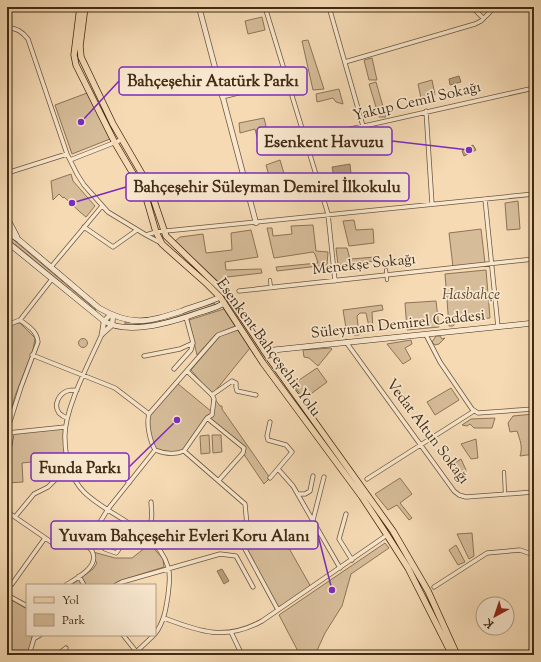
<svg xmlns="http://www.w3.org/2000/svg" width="541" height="662" font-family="'Sorts Mill Goudy',serif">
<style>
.green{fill:#d6bc99;stroke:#8c7457}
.water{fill:#b89e7e;stroke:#887054}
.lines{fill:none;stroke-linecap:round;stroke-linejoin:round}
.pedestrian-casing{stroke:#6e573d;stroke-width:4}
.minor-casing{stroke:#6e573d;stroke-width:5}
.tertiary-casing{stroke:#6e573d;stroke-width:6}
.secondary-casing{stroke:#412b15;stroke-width:6}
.primary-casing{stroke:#412b15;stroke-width:7}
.pedestrian{stroke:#f8e7ce;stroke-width:2.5}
.minor{stroke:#f8e7ce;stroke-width:3.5}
.tertiary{stroke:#f8e7ce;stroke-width:4.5}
.secondary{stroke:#f8e7ce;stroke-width:5}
.primary{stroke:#f5dab4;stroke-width:5.5}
.labels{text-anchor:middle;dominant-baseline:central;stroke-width:3.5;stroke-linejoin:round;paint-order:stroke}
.street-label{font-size:15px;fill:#412b15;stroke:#f8e7ce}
.park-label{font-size:15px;font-style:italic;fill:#5f482f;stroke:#f8e7ce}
.leader{fill:none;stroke:#7b2cbf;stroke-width:1.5}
.callout-dot{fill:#7b2cbf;stroke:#f8e7ce;stroke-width:1.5}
.callout{fill:#f8e7ce;stroke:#7b2cbf;stroke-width:1.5}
.callout-label{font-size:16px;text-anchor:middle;font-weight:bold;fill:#412b15}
</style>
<rect width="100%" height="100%" fill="#f5dab4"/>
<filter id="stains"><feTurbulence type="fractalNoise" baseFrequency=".005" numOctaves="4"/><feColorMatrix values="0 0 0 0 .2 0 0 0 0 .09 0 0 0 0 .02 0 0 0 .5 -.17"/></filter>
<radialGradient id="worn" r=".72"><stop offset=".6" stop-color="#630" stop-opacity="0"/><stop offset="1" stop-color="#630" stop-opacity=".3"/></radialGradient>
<path class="green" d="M262,17L265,30L248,34L245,21Z
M308,40L324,89L313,90L302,41Z
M372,58L377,80H369L364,60Z
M432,80L435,95L421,98L418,84Z
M376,82L386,117H379L369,84Z
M339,89L343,104L336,102L333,98L317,102L316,94Z
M87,93L110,139L72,154L55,105Z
M264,118L271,147L260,149L255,129L240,133L239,123Z
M280,160L288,187L273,190L266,165Z
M71,174L73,181L95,206L86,217L80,212L64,197L63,198L59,194L53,200L51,181Z
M518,201L520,229L507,230L505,203Z
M354,220L356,230L373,229L374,243L349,246L343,221Z
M313,225L316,251L328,252L327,265L277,271L276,267L318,263L315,254L313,252L274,258L267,228H272L273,236L292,234L291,226Z
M481,229L485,263L453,267L449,233Z
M251,230L258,257L225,262L226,270L261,269L262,273L227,277L228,291L175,241L180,237L203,234L206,253L232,250L231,233Z
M8,235L96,310L95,311L16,245L7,240Z
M336,248H347L350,259L375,257L376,261L348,263L338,265Z
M486,270L490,318L457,321L453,326H449L445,274Z
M436,301L439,327L407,330L405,303Z
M214,303L215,305L157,323L149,325L125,324V322L148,323Z
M382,305L383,310L372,312L373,331H370L366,313H360L357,316L359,335H354L353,329L346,328L343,310Z
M224,309L235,326L216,334L197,355L189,320Z
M20,323L35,338L33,350L15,396L7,427V327L13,324Z
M238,330L250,348L212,395L220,406H222V409L270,478L264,484L243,453L244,448L208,418L184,451L179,454L155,450L147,422L148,417L177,383L212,412V395L191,370L220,336Z
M436,336H440L442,339L445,338L439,344L435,345L432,342Z
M78.5 343a4.5 4.5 0 1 1 9 0a4.5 4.5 0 1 1-9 0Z
M411,340L412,344L405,348L411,359L403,364L387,344Z
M331,348L332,349L318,366L309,358L304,357L303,350Z
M317,368L327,382L304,399L293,384Z
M451,388L459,400L435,415L427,402Z
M534,414V454L520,456C523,447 520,440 517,431L510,432L508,423L513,416Z
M495,418L492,428H474L470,424L467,426L462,425L471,419Z
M65,427L68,458L22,463L23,482L7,483V461L12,433Z
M209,435L210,453L201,454L200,436Z
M212,435H221L222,452L213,453Z
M476,439L478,458L471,459L461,444Z
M461,459L466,470L465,475L462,476L453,464Z
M400,478L412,494L400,503L412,518L409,520L397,505L388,510L375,494Z
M278,529L311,587L278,610L245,549L244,537Z
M472,533L474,556L469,559L457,534Z
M385,543L389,548L351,574L342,606L325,633L315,655H300L279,615Z
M150,544L163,559L164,567L119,581L113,585H71L93,569L97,563L94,559L93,552L115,558H132Z
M456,545L465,562L458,565L449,550Z
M7,597L27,609V635H32V640L27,655H7Z"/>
<path class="water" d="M459,76L461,82L450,85L449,79Z
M473,145L476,150L464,156L462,151Z
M350,164L351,174L334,177L332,167Z
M222,569L229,581L224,584L217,571Z"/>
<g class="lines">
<g class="pedestrian-casing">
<path id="pedestrian" d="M386,270L387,280
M270,280L271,288
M504,472L505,494"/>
</g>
<g class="minor-casing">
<path id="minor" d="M265,7L328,214L335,281
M329,7L363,126
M472,7L483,18
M7,27C17,29 22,31 28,39L67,154L77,174L84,185L108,212L146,235L156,232L534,194
M345,62L475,24L481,21L495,7
M222,97L288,81
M426,111L432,204
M306,139L534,88
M70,160L121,140
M7,173L67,154
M485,199L498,327
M84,227L113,247L137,230
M146,235L161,243
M51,267L102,206
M239,291L534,259
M20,320L52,279
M7,325L20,320
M102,334C90,361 63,411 65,439C65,457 71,479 84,492C109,517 157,529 168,567C171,576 169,586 168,595C166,609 164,622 155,634
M426,335L440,362L472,409L478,413L534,409
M346,342L454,491L459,495L466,497L534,492
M32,355L115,388L149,414
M144,356L180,349L193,343
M174,369L191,350L193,343L186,317
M212,395L232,381L236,383V387L237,391L256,395
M149,414L218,335L237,328
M149,414C146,424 150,441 155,450
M67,418C64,417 61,415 59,413C53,405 59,394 67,391C70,390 74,390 77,390
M207,418L244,448L243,453L219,480
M7,431L21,387L38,342C37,331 28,326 20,320
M7,433L65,427
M155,450C165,454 174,455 184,451L207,418L212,415L214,399L212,395L187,371
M184,451L245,504L248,536
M7,461L12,433
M114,462L129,483
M278,469L293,486L340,568
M270,478L292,452L286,445L268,440L267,436L270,422
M367,479L474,411
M298,494H305L310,491L313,476
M7,510L9,513L54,544C64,546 73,543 82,544C86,545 90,548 92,551C100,567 77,578 66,585
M346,514L339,539L352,560
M15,517L34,494L48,487L62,473L70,469
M313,520L324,477
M278,529L244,537L243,543L245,549L278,610
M143,533C154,520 152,519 151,502
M86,545L108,509L155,450
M105,549L116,553C119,551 129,531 133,525
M79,576L84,585
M12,584L45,538
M116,585L122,582L220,554L236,556L253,587
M434,587L487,553L520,550L534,555
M7,595L27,606
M164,618C200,632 226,641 262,621L387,535
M231,632L242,655
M123,635L139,655
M35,638L40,635
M29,655L35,635
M57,655L66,648
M133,655L154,635"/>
</g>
<g class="tertiary-casing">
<path id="tertiary" d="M199,7L256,223
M102,334L112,325L113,316
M102,334L104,321L110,315
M529,655L534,646"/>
</g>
<g class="secondary-casing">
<path id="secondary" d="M7,218L17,237
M7,232L19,240L99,308C132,327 148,322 182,311C195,306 208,303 220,297
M7,242L104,321C128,336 173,322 198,313C207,310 217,308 224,303
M264,351L534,323"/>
</g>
<g class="primary-casing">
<path id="primary" d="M80,7L74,55L76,65L115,143L145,194L156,232L162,244L207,284L220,297L263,363L362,497L387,535L408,568L452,655
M85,7L80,46L81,57L113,124L149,186L166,236L228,296L269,358L393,531L428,591L457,655"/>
</g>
<use href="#pedestrian" class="pedestrian"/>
<use href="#minor" class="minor"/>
<use href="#tertiary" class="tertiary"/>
<use href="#secondary" class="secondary"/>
<use href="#primary" class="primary"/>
</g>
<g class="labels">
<g class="street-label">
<text transform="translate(417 102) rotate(-13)">Yakup Cemil Sokağı</text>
<text transform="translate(364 265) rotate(-6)">Menekşe Sokağı</text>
<text transform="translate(398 325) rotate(-6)">Süleyman Demirel Caddesi</text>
<text transform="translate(268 348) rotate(54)">Esenkent Bahçeşehir Yolu</text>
<text transform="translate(427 432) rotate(53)">Vedat Altun Sokağı</text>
</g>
<g class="park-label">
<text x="471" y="295">Hasbahçe</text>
</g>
</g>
<path class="leader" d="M81 122L119 81M469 150L392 141M72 203L126 187M177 420L129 467M332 590L318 535"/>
<g class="callout-dot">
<circle cx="81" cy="122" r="4"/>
<circle cx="469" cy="150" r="4"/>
<circle cx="72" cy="203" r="4"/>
<circle cx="177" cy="420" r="4"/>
<circle cx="332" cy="590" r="4"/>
</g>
<g class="callout">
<rect x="119" y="67" width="188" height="28" rx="4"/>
<rect x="257" y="127" width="135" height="28" rx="4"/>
<rect x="126" y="173" width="283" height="28" rx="4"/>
<rect x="31" y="453" width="98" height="28" rx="4"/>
<rect x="51" y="521" width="267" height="28" rx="4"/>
</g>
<g class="callout-label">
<text x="213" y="86">Bahçeşehir Atatürk Parkı</text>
<text x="324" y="147">Esenkent Havuzu</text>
<text x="267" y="192">Bahçeşehir Süleyman Demirel İlkokulu</text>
<text x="80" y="473">Funda Parkı</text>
<text x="184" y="541">Yuvam Bahçeşehir Evleri Koru Alanı</text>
</g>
<rect width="541" height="662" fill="none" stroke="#f5dab4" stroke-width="24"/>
<rect x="8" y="8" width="525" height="646" fill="none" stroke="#412b15" stroke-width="2"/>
<rect x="12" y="12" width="517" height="638" fill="none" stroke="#412b15"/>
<rect x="26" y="584" width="130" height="52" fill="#f8e7ce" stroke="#af9c84"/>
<rect x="34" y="597" width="20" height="6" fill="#f5dab4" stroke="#af9c84"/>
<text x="62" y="604" font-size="12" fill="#412b15">Yol</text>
<rect x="34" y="614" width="20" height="12" fill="#d6bc99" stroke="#af9c84"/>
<text x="62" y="624" font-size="12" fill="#412b15">Park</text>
<g transform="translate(495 616) rotate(220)"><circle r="19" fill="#f8e7ce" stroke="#af9c84"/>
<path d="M0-3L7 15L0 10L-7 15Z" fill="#8f2418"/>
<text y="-6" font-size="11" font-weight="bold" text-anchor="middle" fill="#412b15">K</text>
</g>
<rect width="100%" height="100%" filter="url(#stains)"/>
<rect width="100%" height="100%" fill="url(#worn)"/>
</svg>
